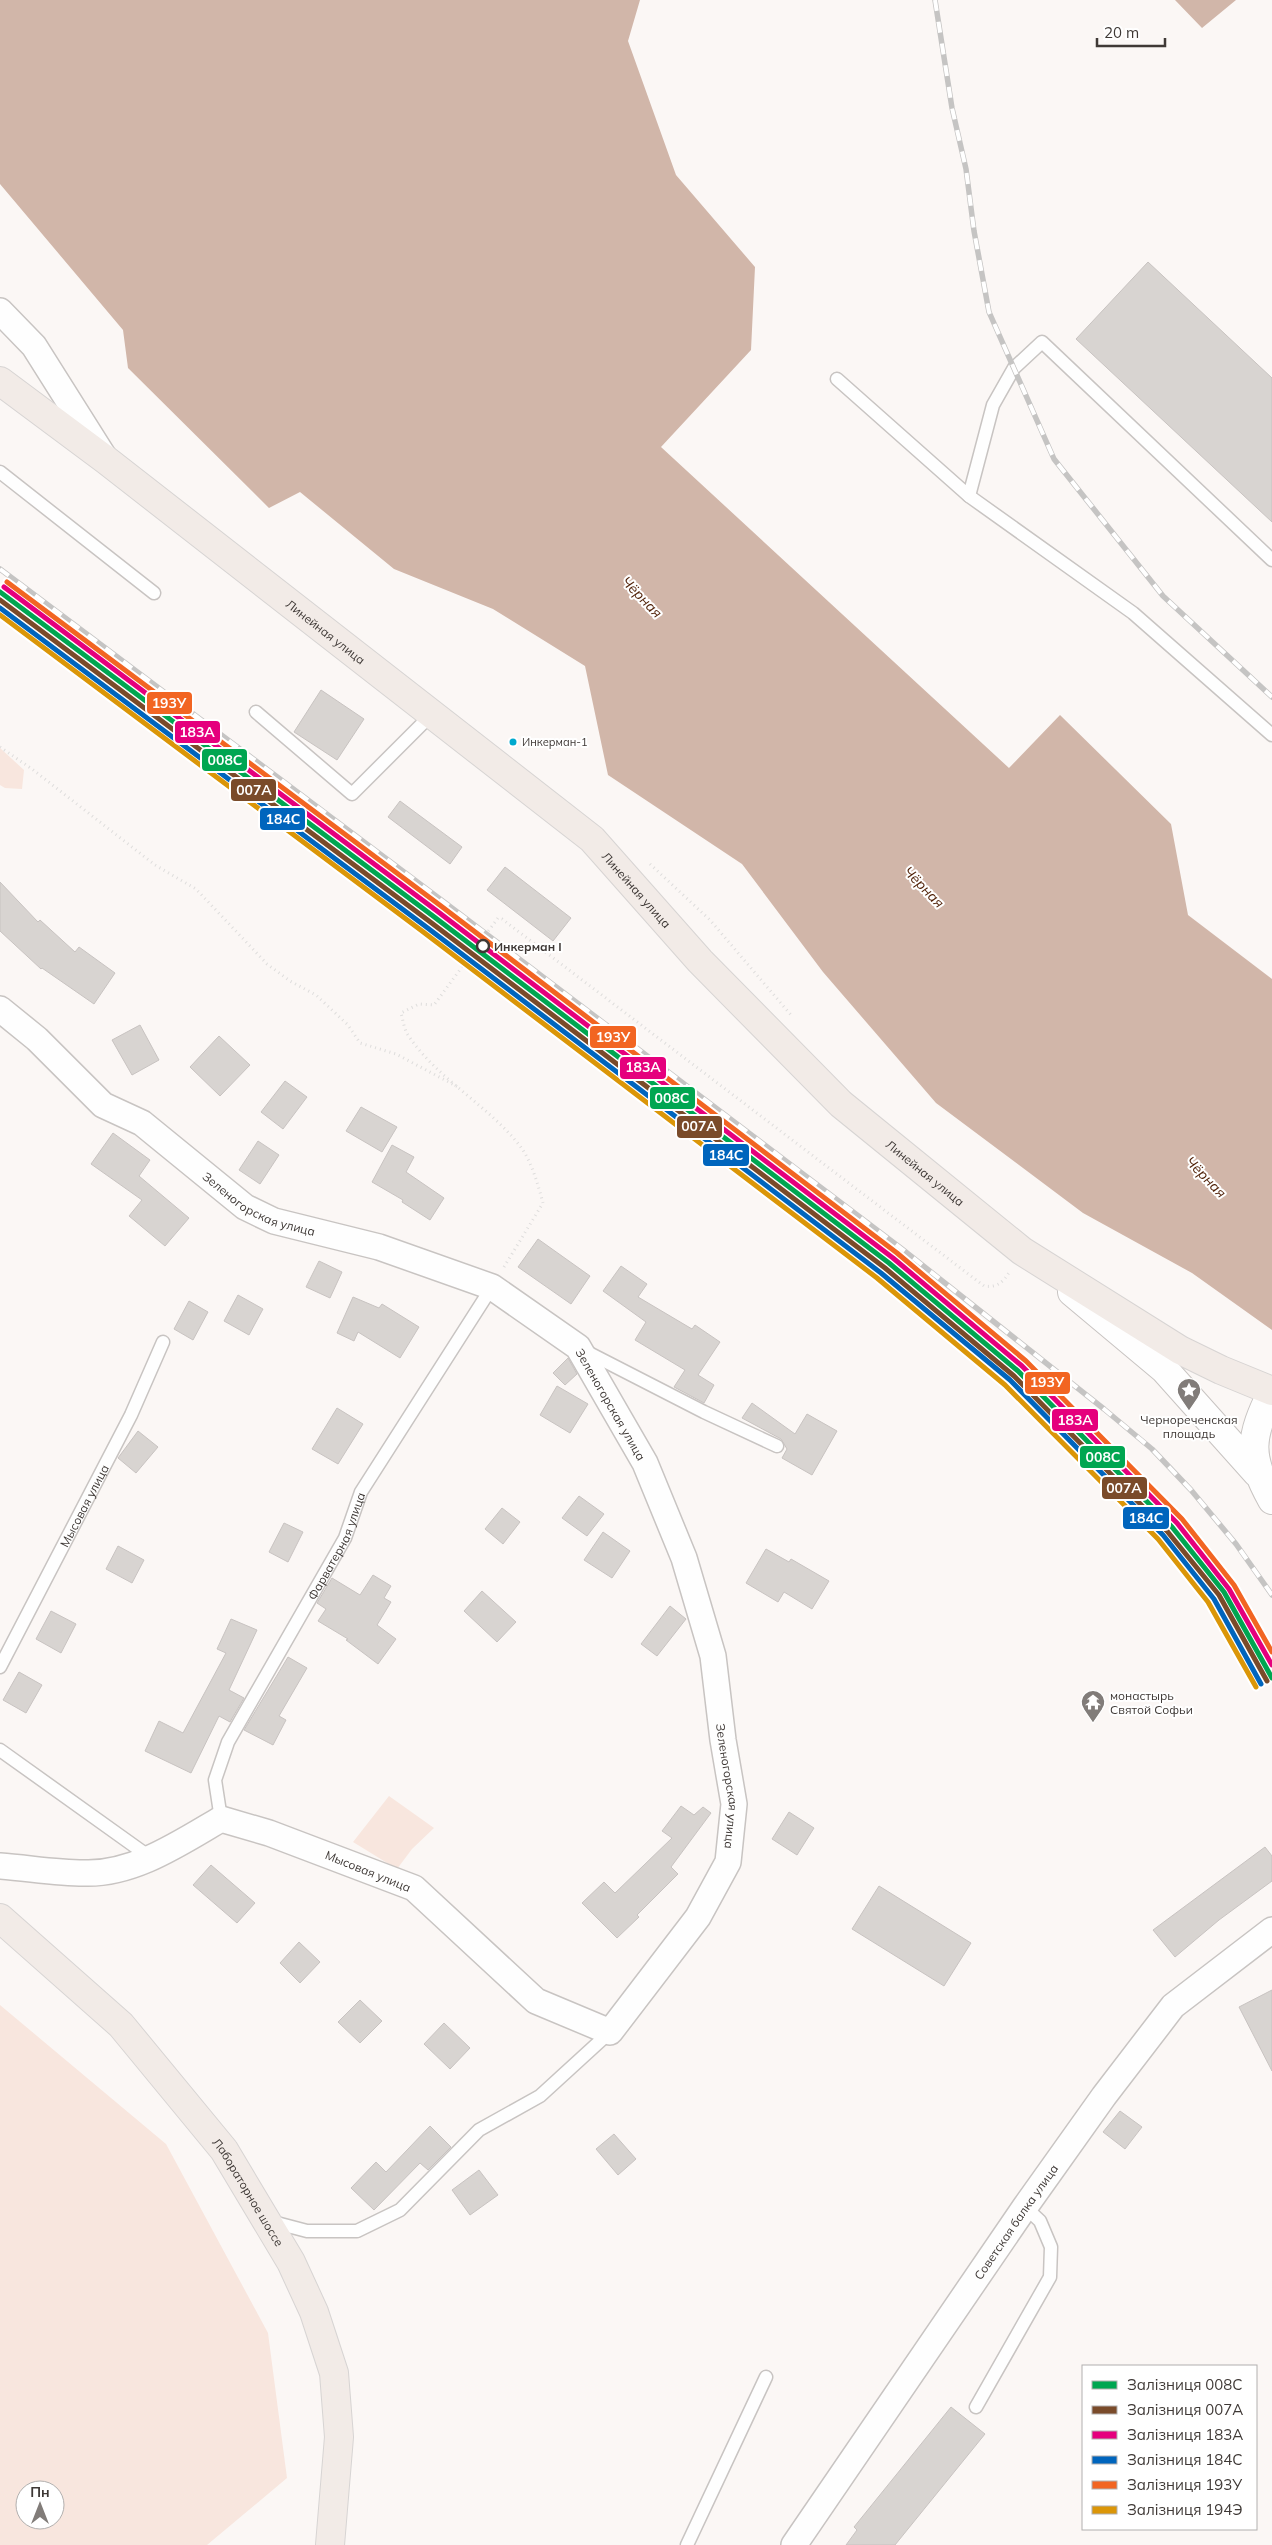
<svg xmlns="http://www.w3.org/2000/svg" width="1272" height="2545" font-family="Mulish,sans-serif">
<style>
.green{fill:#f8e6de;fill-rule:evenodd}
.water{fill:#d1b6a9}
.building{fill:#d8d4d1;stroke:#c8c3c1}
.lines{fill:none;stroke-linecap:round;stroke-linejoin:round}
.lane-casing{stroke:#c8c4c2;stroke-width:15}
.street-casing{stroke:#c8c4c2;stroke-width:28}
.secondary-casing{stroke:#c8c4c2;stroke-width:30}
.primary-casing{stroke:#d7d4d3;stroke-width:30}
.path{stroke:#dedddc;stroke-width:3;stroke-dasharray:1 4;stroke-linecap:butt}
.lane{stroke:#fefefe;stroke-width:12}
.street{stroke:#fefefe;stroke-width:25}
.secondary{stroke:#fefefe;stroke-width:28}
.primary{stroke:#f2ebe7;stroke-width:28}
.rail-casing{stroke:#c5c4c3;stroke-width:5.5}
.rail{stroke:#fff;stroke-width:4;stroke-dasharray:11;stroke-linecap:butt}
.rail-1-casing{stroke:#fff;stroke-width:9}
.rail-2-casing{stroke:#fff;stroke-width:9}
.rail-3-casing{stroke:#fff;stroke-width:9}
.rail-4-casing{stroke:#fff;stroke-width:9}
.rail-5-casing{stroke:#fff;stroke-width:9}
.rail-6-casing{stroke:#fff;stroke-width:9}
.rail-1{stroke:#00a651;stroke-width:5}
.rail-2{stroke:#7a4b2a;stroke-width:5}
.rail-3{stroke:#e5007d;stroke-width:5}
.rail-4{stroke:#0065bd;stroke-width:5}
.rail-5{stroke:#f26522;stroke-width:5}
.rail-6{stroke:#db9608;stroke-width:5}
.bus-dot{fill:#00a9ce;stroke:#fff;stroke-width:2}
.stop-dot{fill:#fff;stroke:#3f3936;stroke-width:2.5}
.labels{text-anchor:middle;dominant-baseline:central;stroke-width:4;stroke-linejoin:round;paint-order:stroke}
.bus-label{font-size:11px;fill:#3f3936;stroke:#fff;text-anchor:start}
.street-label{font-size:12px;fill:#3f3936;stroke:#fff}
.stop-label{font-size:12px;font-weight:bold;fill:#3f3936;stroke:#fff;text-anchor:start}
.poi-label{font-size:12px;fill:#3f3936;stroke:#fff}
.water-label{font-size:14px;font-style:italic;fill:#4e1e04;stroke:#fff}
.line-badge{stroke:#fff;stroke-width:2}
.badge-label{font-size:14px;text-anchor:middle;font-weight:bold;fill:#fff}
</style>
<rect width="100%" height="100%" fill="#fbf7f5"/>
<path class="green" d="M0,748L24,770L22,789L5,788L0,785Z
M389,1796L434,1828L412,1849L397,1869L353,1842Z
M0,2005L166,2144L268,2333L287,2478L207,2545H0ZM25,2490H55V2520H25Z"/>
<path class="water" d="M0,0H640L628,41L676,175L755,267L751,350L661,447L1009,768L1060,715L1171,824L1188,915L1272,979V1330L1192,1273L1083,1213L936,1103L823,972L742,864L608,775L585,666L493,609L394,569L300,492L269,508L128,368L123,330L0,184Z
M1175,0H1236L1202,28Z"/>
<path class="building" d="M1148,262L1272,378V522L1076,339Z
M321,690L364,719L337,760L294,732Z
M400,801L462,847L450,864L388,817Z
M505,867L571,918L553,941L487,890Z
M0,882L38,922L40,920L75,952L79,947L115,973L94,1004L42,968L41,969L0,931Z
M140,1025L159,1060L132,1075L112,1040Z
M219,1036L250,1065L220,1096L190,1067Z
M285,1081L307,1097L283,1129L261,1112Z
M361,1107L397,1127L382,1152L346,1131Z
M113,1133L150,1160L139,1176L189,1218L165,1246L129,1216L142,1200L91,1164Z
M258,1141L279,1155L260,1184L239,1170Z
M392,1145L414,1157L406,1172L444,1198L430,1220L402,1202L403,1200L372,1182Z
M538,1239L590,1276L571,1304L518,1267Z
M319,1261L342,1272L330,1298L306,1287Z
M621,1266L647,1284L638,1297L692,1329L695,1325L720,1342L698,1375L714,1385L704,1403L674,1387L685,1370L635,1340L646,1322L603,1291Z
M238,1295L263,1309L249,1335L224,1321Z
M353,1297L379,1308L382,1304L419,1327L400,1358L358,1332L354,1341L337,1333Z
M189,1301L208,1312L193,1340L174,1329Z
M568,1358L577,1374L565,1385L553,1373Z
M557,1386L588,1404L570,1433L540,1415Z
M752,1403L795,1434L807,1414L837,1431L812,1475L782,1458L787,1449L781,1439L742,1418Z
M337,1408L363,1424L338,1464L312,1449Z
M138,1431L158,1447L136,1473L118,1458Z
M579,1496L604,1514L587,1536L562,1518Z
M502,1508L520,1522L503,1544L485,1529Z
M284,1523L303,1532L288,1562L269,1552Z
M603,1532L630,1551L612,1578L584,1560Z
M118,1546L144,1560L132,1583L106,1569Z
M766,1549L789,1562L791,1559L829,1581L812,1609L784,1592L778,1602L746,1583Z
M373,1575L391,1586L384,1598L391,1602L377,1625L396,1639L378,1664L346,1640L348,1639L318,1621L326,1609L317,1603L332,1578L360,1595Z
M482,1591L516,1622L497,1642L464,1611Z
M670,1606L686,1619L657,1656L641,1644Z
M51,1611L76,1624L61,1653L36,1639Z
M231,1619L257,1630L229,1690L244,1698L230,1722L219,1716L191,1773L145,1751L159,1721L183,1733L226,1653L217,1649Z
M288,1657L307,1668L279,1716L286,1720L273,1745L244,1730Z
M19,1672L42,1685L26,1713L3,1700Z
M681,1806L694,1815L703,1807L711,1813L671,1867L678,1874L637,1915L639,1917L617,1938L582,1903L604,1882L615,1893L672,1838L662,1831Z
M789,1812L814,1828L797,1855L772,1839Z
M1265,1847L1272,1856V1881L1219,1920L1175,1957L1153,1930Z
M211,1865L255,1903L237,1923L193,1885Z
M879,1886L971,1943L944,1986L852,1929Z
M299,1942L320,1962L300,1983L280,1963Z
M1272,1990V2071L1239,2007Z
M360,2000L382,2021L360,2043L338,2022Z
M444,2023L470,2048L450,2069L424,2044Z
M1120,2111L1142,2127L1125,2149L1103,2132Z
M430,2126L451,2147L428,2170L420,2163L374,2210L351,2188L376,2162L386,2172Z
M614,2134L636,2159L618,2175L596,2149Z
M479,2170L498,2195L470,2215L452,2190Z
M951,2407L985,2434L895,2545H846L857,2530L854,2527Z"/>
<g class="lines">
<g class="lane-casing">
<g id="lane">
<path d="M837,379L969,496L993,405L1014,368L1042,342L1272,560"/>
<path d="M0,472L154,593"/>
<path d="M969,496L1133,613L1272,735"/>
<path d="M256,712L352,794L432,714"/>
<path d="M585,1351L704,1412L777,1446"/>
<path id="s1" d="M0,1667L131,1415L163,1342"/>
<path d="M0,1750L151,1858"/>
<path id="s2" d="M221,1819L215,1780L228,1742L345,1538L361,1492L492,1287"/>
<path d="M269,2221L307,2231H357L400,2210L479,2130L540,2096L610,2032"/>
<path d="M976,2407L1050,2277L1051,2247L1040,2221L1025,2207"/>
<path d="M687,2545L766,2377"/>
</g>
</g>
<g class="street-casing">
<g id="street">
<path d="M0,311L34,346L104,457"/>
<path id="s3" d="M0,1009L37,1039L103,1105L142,1123L245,1207L274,1221L379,1247L492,1287L578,1347L645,1463L684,1558L713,1656L723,1740L734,1804L728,1862L698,1917L610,2032L536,2001L414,1888L269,1833L221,1819C180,1843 133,1875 84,1873C56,1873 28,1868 0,1866"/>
<path id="s4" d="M794,2545L1025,2207L1104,2096L1173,2006L1272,1930"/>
</g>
</g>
<g class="secondary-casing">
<path id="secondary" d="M1072,1292L1164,1369L1257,1473
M1272,1392C1250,1437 1247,1455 1272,1500"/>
</g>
<g class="primary-casing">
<g id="primary">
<path id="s5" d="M0,381L106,460L592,839L700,961L841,1104L1022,1251L1180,1350L1221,1370L1272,1391"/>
<path id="s6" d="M0,1918L121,2025L224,2150L291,2262L314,2312L334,2373L339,2437L330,2545"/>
</g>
</g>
<path class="path" d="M0,747L32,769L155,865L196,889L267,964L290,981L316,995L348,1025L360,1043L396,1054L458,1087
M650,864L710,920L791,1015
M504,1267L543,1203C538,1185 532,1162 520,1146C488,1105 437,1079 408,1035C404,1029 403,1020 401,1013L419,1004L434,1005L498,918L502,919L984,1286C998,1288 1003,1282 1010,1271"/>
<use href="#lane" class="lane"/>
<use href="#street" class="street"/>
<use href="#secondary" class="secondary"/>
<use href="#primary" class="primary"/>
<g class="rail-casing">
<path id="rail" d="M935,0L952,108L966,169L974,231L989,312L1054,459L1163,596L1272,697
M0,569L444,902L902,1249L1104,1409L1152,1449L1191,1490L1236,1544L1272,1595"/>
</g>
<use href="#rail" class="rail"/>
<g class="rail-1-casing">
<path id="rail-1" d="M0,592L433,916L889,1263L1018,1371L1172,1527L1224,1592L1272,1678"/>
</g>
<g class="rail-2-casing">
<path id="rail-2" d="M0,600L429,921L885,1268L1014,1376L1167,1531L1219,1595L1267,1681"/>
</g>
<g class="rail-3-casing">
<path id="rail-3" d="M4,587L437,911L893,1258L1022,1366L1177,1523L1229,1589L1272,1665"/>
</g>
<g class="rail-4-casing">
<path id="rail-4" d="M0,608L425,926L881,1273L1010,1380L1163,1535L1214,1599L1261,1684"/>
</g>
<g class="rail-5-casing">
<path id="rail-5" d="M7,582L441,906L897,1253L1026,1361L1182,1519L1234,1585L1272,1652"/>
</g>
<g class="rail-6-casing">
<path id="rail-6" d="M0,615L422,931L877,1278L1005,1385L1158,1539L1208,1602L1256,1687"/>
</g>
<use href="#rail-1" class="rail-1"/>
<use href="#rail-2" class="rail-2"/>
<use href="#rail-3" class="rail-3"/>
<use href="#rail-4" class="rail-4"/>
<use href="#rail-5" class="rail-5"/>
<use href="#rail-6" class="rail-6"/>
</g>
<defs>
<g id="sight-pin" transform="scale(1.25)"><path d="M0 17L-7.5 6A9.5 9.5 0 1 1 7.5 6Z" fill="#817c79" stroke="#fff"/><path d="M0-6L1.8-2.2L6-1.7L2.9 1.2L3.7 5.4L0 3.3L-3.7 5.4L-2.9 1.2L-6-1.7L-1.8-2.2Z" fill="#fff"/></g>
<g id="temple-pin" transform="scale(1.25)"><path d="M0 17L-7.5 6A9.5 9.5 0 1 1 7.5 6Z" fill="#817c79" stroke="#fff"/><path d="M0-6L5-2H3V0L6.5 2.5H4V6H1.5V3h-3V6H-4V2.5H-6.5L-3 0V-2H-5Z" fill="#fff"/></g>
</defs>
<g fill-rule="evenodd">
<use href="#sight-pin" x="1189" y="1390"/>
<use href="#temple-pin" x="1093" y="1702"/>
</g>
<circle class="bus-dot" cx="513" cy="742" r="4.5"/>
<circle class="stop-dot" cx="483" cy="946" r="6"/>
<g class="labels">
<g class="bus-label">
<text x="522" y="742">Инкерман-1</text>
</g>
<g class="street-label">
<text stroke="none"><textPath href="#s5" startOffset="411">Линейная улица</textPath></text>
<text stroke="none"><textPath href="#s5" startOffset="816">Линейная улица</textPath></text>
<text stroke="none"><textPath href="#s5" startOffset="1221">Линейная улица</textPath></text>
<text stroke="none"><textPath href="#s3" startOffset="328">Зеленогорская улица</textPath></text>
<text stroke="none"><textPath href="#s3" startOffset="748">Зеленогорская улица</textPath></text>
<text stroke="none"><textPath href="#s1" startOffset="182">Мысовая улица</textPath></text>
<text stroke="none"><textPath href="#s2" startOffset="304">Фарватерная улица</textPath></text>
<text stroke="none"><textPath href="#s3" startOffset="1152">Зеленогорская улица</textPath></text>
<text transform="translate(368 1871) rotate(22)">Мысовая улица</text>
<text stroke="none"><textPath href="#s6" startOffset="372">Лабораторное шоссе</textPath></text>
<text stroke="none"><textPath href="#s4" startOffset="392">Советская балка улица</textPath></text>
</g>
<g class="stop-label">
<text x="494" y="946">Инкерман I</text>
</g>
<g class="poi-label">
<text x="1189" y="1419">Чернореченская<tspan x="1189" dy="14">площадь</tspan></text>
<text x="1110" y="1695" text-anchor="start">монастырь<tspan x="1110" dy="14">Святой Софьи</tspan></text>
</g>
<g class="water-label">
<text transform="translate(642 597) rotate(46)">Чёрная</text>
<text transform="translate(924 887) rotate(46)">Чёрная</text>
<text transform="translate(1206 1177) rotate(46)">Чёрная</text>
</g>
</g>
<g class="line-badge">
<rect x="146" y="691" width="47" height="24" rx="5" fill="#f26522"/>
<rect x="174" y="720" width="47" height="24" rx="5" fill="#e5007d"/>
<rect x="201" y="748" width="47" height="24" rx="5" fill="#00a651"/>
<rect x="230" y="778" width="47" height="24" rx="5" fill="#7a4b2a"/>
<rect x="259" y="807" width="47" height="24" rx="5" fill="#0065bd"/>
<rect x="589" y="1025" width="48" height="24" rx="5" fill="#f26522"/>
<rect x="619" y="1056" width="48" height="24" rx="5" fill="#e5007d"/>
<rect x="649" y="1086" width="47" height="24" rx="5" fill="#00a651"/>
<rect x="676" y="1115" width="47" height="24" rx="5" fill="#7a4b2a"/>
<rect x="702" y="1143" width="48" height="24" rx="5" fill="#0065bd"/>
<rect x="1024" y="1371" width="47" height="24" rx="5" fill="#f26522"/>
<rect x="1051" y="1408" width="48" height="24" rx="5" fill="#e5007d"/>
<rect x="1079" y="1445" width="47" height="24" rx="5" fill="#00a651"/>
<rect x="1101" y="1476" width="47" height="24" rx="5" fill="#7a4b2a"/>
<rect x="1122" y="1506" width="48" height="24" rx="5" fill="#0065bd"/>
</g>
<g class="badge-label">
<text x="169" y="708">193У</text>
<text x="197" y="737">183А</text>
<text x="225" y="765">008С</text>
<text x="254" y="795">007А</text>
<text x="283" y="824">184С</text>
<text x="613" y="1042">193У</text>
<text x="643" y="1072">183А</text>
<text x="672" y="1103">008С</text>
<text x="699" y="1131">007А</text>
<text x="726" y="1160">184С</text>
<text x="1047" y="1387">193У</text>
<text x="1075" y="1425">183А</text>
<text x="1103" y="1462">008С</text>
<text x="1124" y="1493">007А</text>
<text x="1146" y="1523">184С</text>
</g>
<rect x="1082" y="2365" width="175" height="165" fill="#ffffff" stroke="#b2b0af"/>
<rect x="1092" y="2381" width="25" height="8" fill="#00a651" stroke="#b2b0af"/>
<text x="1127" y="2390" font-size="15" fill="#3f3936">Залізниця 008С</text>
<rect x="1092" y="2406" width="25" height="8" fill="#7a4b2a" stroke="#b2b0af"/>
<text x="1127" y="2415" font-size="15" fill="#3f3936">Залізниця 007А</text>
<rect x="1092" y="2431" width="25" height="8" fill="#e5007d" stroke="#b2b0af"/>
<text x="1127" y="2440" font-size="15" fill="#3f3936">Залізниця 183А</text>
<rect x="1092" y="2456" width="25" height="8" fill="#0065bd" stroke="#b2b0af"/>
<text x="1127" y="2465" font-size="15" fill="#3f3936">Залізниця 184С</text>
<rect x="1092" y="2481" width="25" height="8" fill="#f26522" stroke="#b2b0af"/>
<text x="1127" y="2490" font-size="15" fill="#3f3936">Залізниця 193У</text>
<rect x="1092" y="2506" width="25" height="8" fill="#db9608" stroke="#b2b0af"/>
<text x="1127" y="2515" font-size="15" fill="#3f3936">Залізниця 194Э</text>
<g transform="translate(40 2505)"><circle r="24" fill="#ffffff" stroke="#b2b0af"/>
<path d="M0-4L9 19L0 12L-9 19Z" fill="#817c79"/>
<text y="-8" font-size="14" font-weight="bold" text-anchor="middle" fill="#3f3936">Пн</text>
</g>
<path d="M1097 38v8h68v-8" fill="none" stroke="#3f3936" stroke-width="2.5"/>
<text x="1104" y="38" font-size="15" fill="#3f3936" stroke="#ffffff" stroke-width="4" paint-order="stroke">20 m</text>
</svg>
